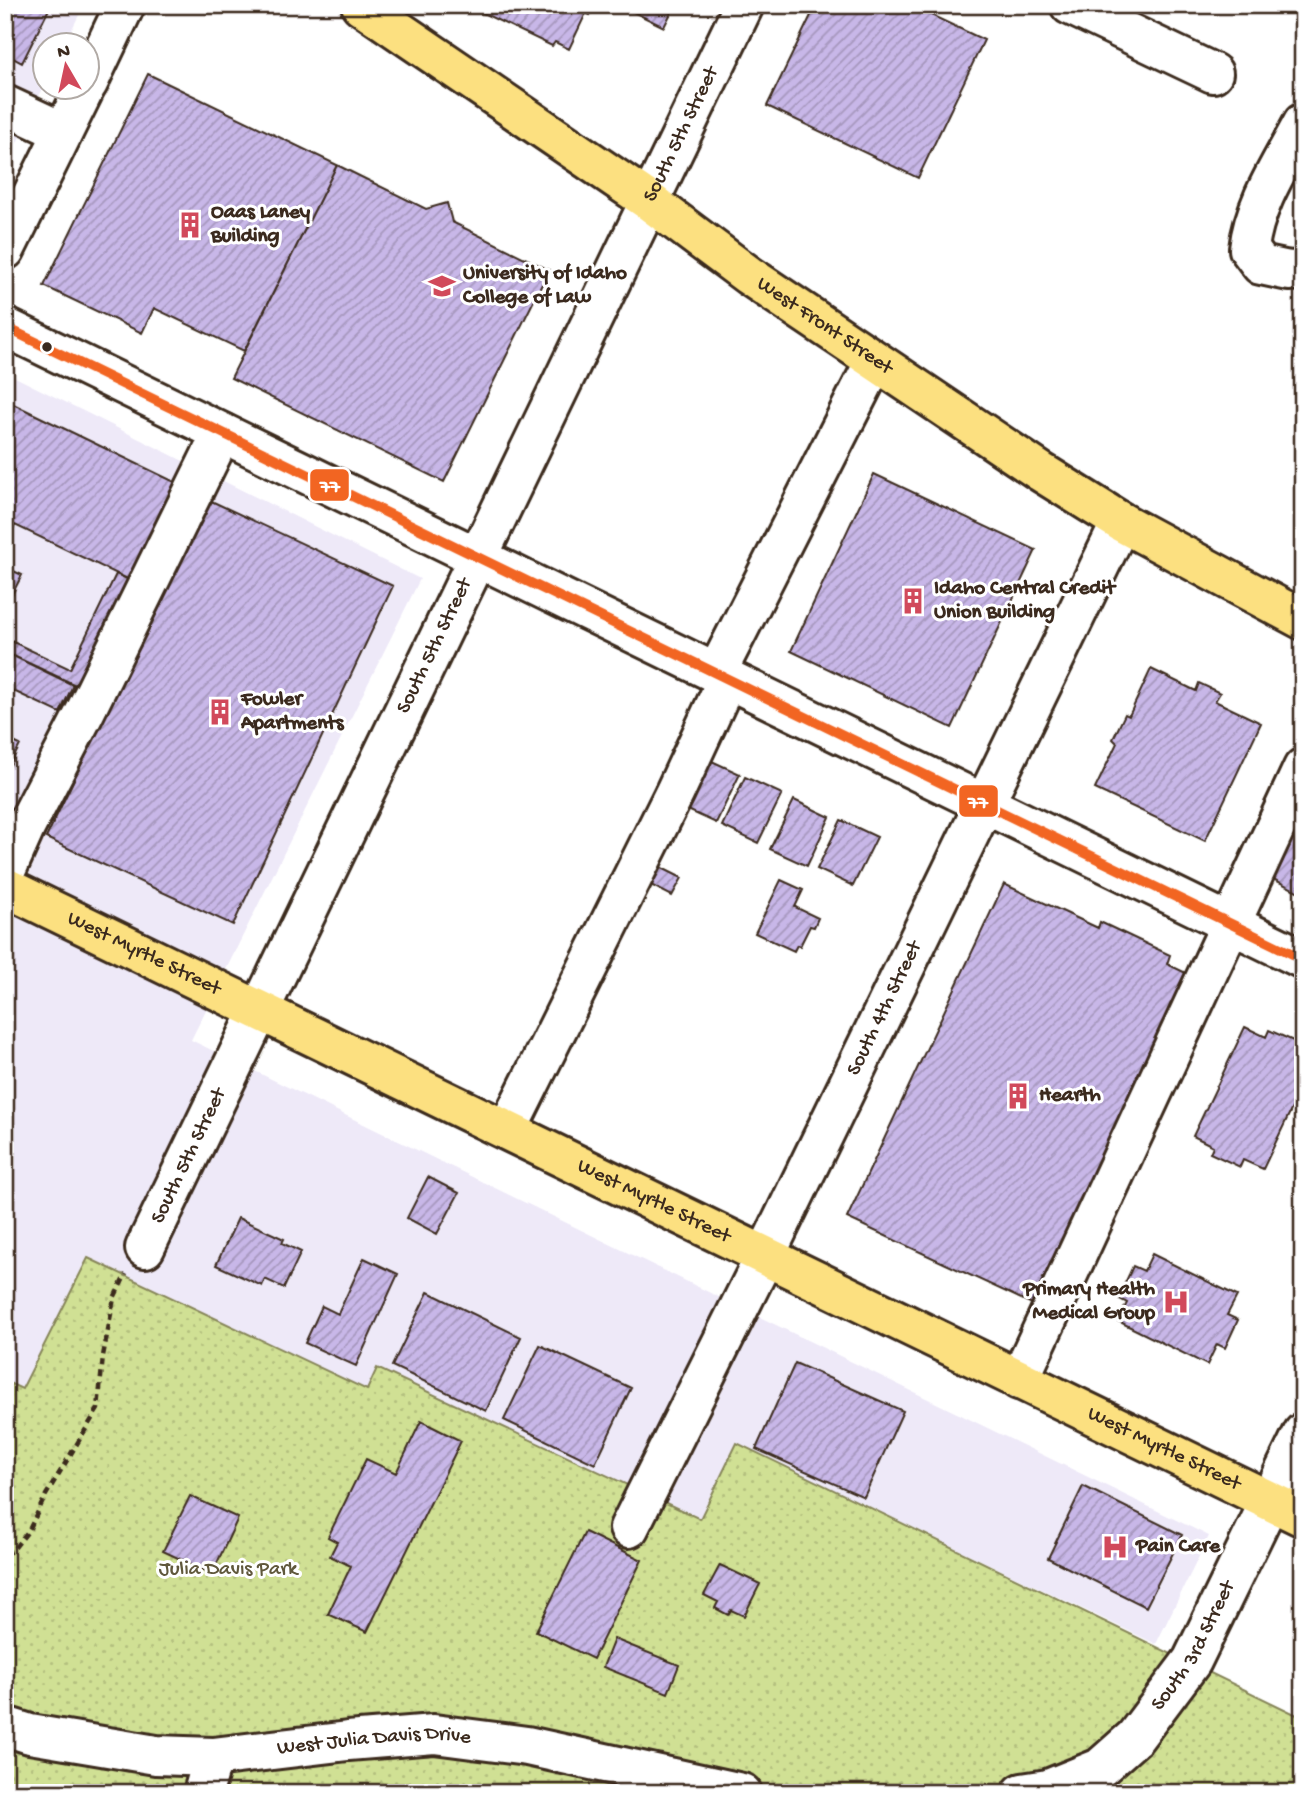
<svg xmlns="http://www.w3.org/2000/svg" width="1308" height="1798" font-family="'Gochi Hand',sans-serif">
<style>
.built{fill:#eee9f8}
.grass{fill:url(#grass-dots);stroke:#868559;stroke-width:2}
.building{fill:url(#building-hatch);stroke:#3b2a1e;stroke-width:2}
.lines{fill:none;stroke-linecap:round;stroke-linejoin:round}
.minor-casing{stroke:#3b2a1e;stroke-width:44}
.major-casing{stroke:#3b2a1e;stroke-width:44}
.path{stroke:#3b2a1e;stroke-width:4.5;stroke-dasharray:7 5;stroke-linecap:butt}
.minor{stroke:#fff;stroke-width:38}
.major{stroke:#fce080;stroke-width:38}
.bus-1-casing{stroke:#fff;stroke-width:16}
.bus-1{stroke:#f26522;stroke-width:10}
.bus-dot{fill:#3b2a1e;stroke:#fff;stroke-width:2.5}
.labels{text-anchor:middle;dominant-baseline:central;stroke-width:6;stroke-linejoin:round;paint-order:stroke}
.street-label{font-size:21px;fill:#3b2a1e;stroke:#fff}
.poi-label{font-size:21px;font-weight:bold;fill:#3b2a1e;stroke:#fff;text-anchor:start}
.park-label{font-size:21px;fill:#60583c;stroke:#fff}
.line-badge{stroke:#fff;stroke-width:2.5}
.badge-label{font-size:19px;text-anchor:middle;font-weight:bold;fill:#fff}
</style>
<defs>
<pattern id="grass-dots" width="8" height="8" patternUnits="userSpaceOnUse" patternTransform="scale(1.75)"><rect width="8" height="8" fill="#d0e094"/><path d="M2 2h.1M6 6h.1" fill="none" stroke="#b4c07f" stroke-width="1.8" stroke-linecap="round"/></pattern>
<pattern id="building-hatch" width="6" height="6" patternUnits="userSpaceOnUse" patternTransform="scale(1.75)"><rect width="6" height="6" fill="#c8b7e8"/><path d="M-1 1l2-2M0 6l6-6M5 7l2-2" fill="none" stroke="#a495bb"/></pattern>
</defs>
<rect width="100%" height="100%" fill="#fff"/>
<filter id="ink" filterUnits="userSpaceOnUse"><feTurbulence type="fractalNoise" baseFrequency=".0143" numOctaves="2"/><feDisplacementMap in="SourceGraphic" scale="14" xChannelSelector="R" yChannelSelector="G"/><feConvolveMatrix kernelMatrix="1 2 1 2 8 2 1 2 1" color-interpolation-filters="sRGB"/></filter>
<g filter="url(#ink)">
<path class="built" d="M5,5H84L64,45L46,46L45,84L5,168Z
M5,372L420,579L191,1040L1209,1536L1156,1644L737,1443L700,1520L377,1369L367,1390L88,1258L22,1390L5,1381Z"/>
<path class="grass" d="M88,1258L367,1390L377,1368L700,1519L737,1443L1303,1718V1793H5V1381L22,1389Z"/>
<path class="building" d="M5,5H51L22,63L5,54Z
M466,5H595L590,15L586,13L569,49L555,42L552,46Z
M619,5H675L664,27Z
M816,5H910L984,40L918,178L767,106Z
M148,74L337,165L244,351L154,308L142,333L44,286Z
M337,165L426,209L447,203L452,222L549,270L444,482L231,378Z
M5,400L183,486L136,583L15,525L10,534L5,532Z
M874,474L1036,550L952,728L791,651Z
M207,499L393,586L233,925L46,838Z
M5,567L22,575L5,608Z
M116,574L136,583L84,689L5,652V638L70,669Z
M5,652L73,685L60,713L5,687Z
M1151,669L1196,691L1199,683L1220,693L1215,701L1261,723L1205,841L1095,789L1117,743L1113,739L1125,714L1129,716Z
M5,738L20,745L5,775Z
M703,757L740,774L716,823L679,806Z
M745,777L782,794L758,843L722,826Z
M794,800L830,817L807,866L770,849Z
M841,820L877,837L853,886L817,869Z
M1299,826L1303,828V894L1273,879Z
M654,864L682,878L672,896L645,882Z
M781,880L803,890L795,907L818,918L814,927L810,926L800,946L797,945L794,951L755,933Z
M1004,884L1098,928L1100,922L1170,955L1167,964L1188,974L1032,1304L847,1218Z
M1245,1027L1266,1037L1269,1030L1298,1043L1294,1052L1303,1056V1085L1263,1169L1243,1160L1240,1167L1210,1153L1213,1146L1193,1136Z
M428,1177L459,1193L437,1234L407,1218Z
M238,1218L284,1239L282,1243L301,1252L284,1288L265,1279L262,1286L216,1265Z
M1152,1254L1237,1296L1227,1315L1238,1320L1225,1348L1217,1344L1207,1365L1118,1321L1127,1303L1118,1298L1133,1266L1144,1271Z
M364,1258L398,1274L356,1366L305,1343L322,1306L338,1314Z
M428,1292L521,1337L486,1411L392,1366Z
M540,1345L631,1388L595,1464L504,1420Z
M795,1363L903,1411L864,1497L756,1449Z
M421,1421L461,1441L367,1632L328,1614L351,1566L330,1556L337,1542L328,1537L366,1459L396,1473Z
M1083,1486L1182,1535L1146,1607L1048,1558Z
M190,1496L238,1518L212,1574L163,1551Z
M585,1532L642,1560L593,1659L536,1631Z
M720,1565L760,1584L744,1616L731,1610L728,1615L715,1608L718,1602L704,1595Z
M614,1639L679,1665L668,1693L603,1667Z"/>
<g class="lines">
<g class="minor-casing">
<g id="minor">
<path d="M1070,5L1213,73"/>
<path d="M88,83L125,5"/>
<path d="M5,105L63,132"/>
<path d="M1303,123C1282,163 1254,203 1249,249L1261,265L1289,271L1303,270"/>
<path d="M5,250L85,88"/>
<path d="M5,327L1303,959"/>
<path d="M716,674L875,361"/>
<path d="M5,873L26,826L84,714L222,433"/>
<path d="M507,1130L675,792L727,680"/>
<path id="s1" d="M145,1248L744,5"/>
<path d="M1019,1380L1303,768"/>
<path id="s2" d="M629,1528L765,1256L1121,522"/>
<path id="s3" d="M5,1726L30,1734L156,1755L213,1757L348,1741L434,1734L527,1746L742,1793"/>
<path d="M203,1793L213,1757"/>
<path id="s4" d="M1022,1793L1048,1789L1100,1768L1135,1737L1192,1661L1303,1433"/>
</g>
</g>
<g class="major-casing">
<g id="major">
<path id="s5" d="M361,5L649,201L748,275L1041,472L1121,522L1303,620"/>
<path id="s6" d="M5,887L1303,1517"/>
</g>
</g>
<path class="path" d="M5,1554L12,1551L29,1530L46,1495L98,1409L103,1356L114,1298L126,1274"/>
<use href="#minor" class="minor"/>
<use href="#major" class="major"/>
<g class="bus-1-casing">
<path id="bus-1" d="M5,327L1303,959"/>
</g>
<use href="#bus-1" class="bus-1"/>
</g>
</g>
<defs>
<g id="building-bare" transform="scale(2.1)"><path d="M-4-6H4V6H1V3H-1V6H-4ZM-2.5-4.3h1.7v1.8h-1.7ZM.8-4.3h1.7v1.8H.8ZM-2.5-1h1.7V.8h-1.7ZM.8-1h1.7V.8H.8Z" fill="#d1495b" stroke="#fff" stroke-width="2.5" paint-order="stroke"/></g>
<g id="university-bare" transform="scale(2.1)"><path d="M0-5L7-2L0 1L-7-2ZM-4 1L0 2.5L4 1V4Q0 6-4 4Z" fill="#d1495b" stroke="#fff" stroke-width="2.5" paint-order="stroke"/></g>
<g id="hospital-bare" transform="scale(2.1)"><path d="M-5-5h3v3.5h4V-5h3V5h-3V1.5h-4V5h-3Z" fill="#d1495b" stroke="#fff" stroke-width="2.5" paint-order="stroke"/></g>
</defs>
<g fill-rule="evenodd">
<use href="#building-bare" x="190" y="225"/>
<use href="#university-bare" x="442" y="286"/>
<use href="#building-bare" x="913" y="601"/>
<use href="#building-bare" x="220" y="712"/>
<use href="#building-bare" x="1018" y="1096"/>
<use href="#hospital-bare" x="1176" y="1302"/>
<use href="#hospital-bare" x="1115" y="1547"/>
</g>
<circle class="bus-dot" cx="47" cy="347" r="6"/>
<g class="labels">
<g class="street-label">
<text stroke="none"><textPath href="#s1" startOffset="1236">South 5th Street</textPath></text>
<text stroke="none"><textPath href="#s5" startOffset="564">West Front Street</textPath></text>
<text stroke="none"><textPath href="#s1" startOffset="668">South 5th Street</textPath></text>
<text stroke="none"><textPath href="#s6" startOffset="154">West Myrtle Street</textPath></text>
<text stroke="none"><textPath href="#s2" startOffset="579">South 4th Street</textPath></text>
<text stroke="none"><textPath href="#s1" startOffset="102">South 5th Street</textPath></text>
<text stroke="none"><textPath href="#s6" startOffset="721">West Myrtle Street</textPath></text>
<text stroke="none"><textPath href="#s6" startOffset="1288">West Myrtle Street</textPath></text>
<text stroke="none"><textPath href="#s4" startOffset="238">South 3rd Street</textPath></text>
<text stroke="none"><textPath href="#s3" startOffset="373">West Julia Davis Drive</textPath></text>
</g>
<g class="poi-label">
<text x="211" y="213">Oaas Laney<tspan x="211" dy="24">Building</tspan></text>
<text x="463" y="274">University of Idaho<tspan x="463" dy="24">College of Law</tspan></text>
<text x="934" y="589">Idaho Central Credit<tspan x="934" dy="24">Union Building</tspan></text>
<text x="241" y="700">Fowler<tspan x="241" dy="24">Apartments</tspan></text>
<text x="1039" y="1096">Hearth</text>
<text x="1155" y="1290" text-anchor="end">Primary Health<tspan x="1155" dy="24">Medical Group</tspan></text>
<text x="1136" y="1547">Pain Care</text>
</g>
<g class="park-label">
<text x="228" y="1570">Julia Davis Park</text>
</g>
</g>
<g class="line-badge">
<rect x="309" y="468" width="41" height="34" rx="7" fill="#f26522"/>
<rect x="958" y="784" width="41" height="34" rx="7" fill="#f26522"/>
</g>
<g class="badge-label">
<text x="330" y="492">77</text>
<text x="978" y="808">77</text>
</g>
<rect width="1308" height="1798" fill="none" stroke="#fff" stroke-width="28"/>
<rect x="14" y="14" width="1280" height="1770" fill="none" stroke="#3b2a1e" stroke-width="2.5" filter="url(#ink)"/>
<g transform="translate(66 66) rotate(351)"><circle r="33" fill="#ffffff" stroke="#b1aaa5" stroke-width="2"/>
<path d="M0-5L12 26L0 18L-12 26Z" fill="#d1495b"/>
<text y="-10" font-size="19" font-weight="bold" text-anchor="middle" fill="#3b2a1e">N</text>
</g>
</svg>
